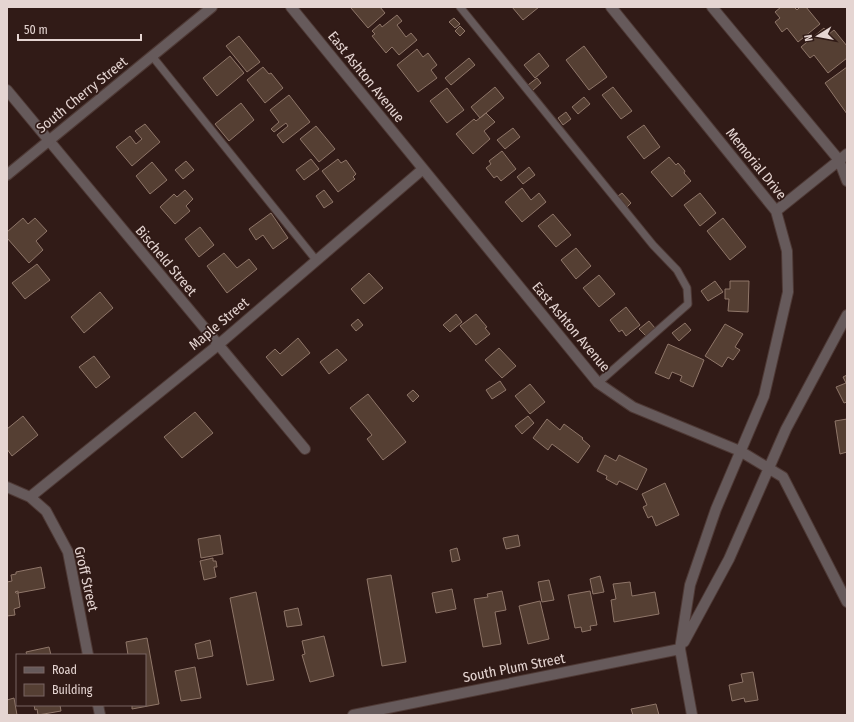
<svg xmlns="http://www.w3.org/2000/svg" width="854" height="722" font-family="'Fira Sans Condensed',sans-serif">
<style>
.building{fill:#553f33;stroke:#8f7669}
.lines{fill:none;stroke-linecap:round;stroke-linejoin:round}
.service-casing{stroke:#4e3935;stroke-width:9}
.minor-casing{stroke:#4e3935;stroke-width:12}
.tertiary-casing{stroke:#4e3935;stroke-width:12}
.service{stroke:#665a5b;stroke-width:7}
.minor{stroke:#665a5b;stroke-width:10}
.tertiary{stroke:#665a5b;stroke-width:10}
.labels{text-anchor:middle;dominant-baseline:central;stroke-width:3.5;stroke-linejoin:round;paint-order:stroke}
.street-label{font-size:14px;fill:#e5d5d2;stroke:#311b17}
</style>
<rect width="100%" height="100%" fill="#311b17"/>
<path class="building" d="M353,7H380L385,13L368,28L351,8Z
M512,7H539L523,20Z
M781,7H794L797,10L800,7H806L820,24L798,42L787,28L782,32L775,22L780,18L775,12Z
M397,15L402,21L397,25L406,37L411,33L417,40L399,55L392,47L386,53L372,36L375,34L372,31L380,24L382,27Z
M454,18L460,24L455,28L449,22Z
M460,26L465,31L460,36L455,31Z
M824,28L829,34L834,30L847,46V58L828,73L814,55L810,58L801,47Z
M239,36L260,62L247,72L226,46Z
M584,46L607,77L589,90L566,60Z
M417,49L423,57L428,53L437,65L431,70L437,78L418,92L397,65Z
M539,53L549,66L535,78L524,65Z
M230,56L244,73L217,96L203,78Z
M469,58L475,65L451,85L445,78Z
M263,67L269,74L271,73L283,88L265,103L247,80Z
M847,67V114L825,83Z
M537,78L541,83L532,91L528,85Z
M495,87L504,98L480,118L471,107Z
M613,87L632,111L621,119L602,95Z
M447,88L464,110L447,123L430,101Z
M289,95L310,122L283,143L277,135L288,126L286,123L274,132L271,129L279,122L270,110Z
M584,97L590,104L578,114L572,107Z
M241,103L254,120L229,141L215,124Z
M566,112L571,119L563,125L558,118Z
M486,113L495,122L484,131L490,139L473,154L456,134L474,119L476,121Z
M145,124L160,142L132,166L116,147L130,136L136,144L142,139L135,131Z
M644,125L660,147L644,159L627,137Z
M316,126L335,149L319,162L300,139Z
M513,128L520,137L505,149L497,140Z
M502,151L516,169L501,181L497,176L494,178L486,168L491,164L489,161Z
M669,157L676,165L678,163L685,171L684,173L691,181L672,197L651,172Z
M311,159L319,169L304,180L296,170Z
M338,159L341,163L346,160L356,174L353,177L355,179L338,192L322,171Z
M186,161L194,170L183,179L175,170Z
M152,162L167,180L150,194L136,176Z
M529,167L535,175L523,184L517,177Z
M522,188L531,200L539,193L546,202L522,222L505,202Z
M185,190L193,199L186,206L190,211L175,224L160,207L174,194L177,197Z
M324,190L333,202L324,208L316,196Z
M622,193L631,203L627,207L618,196Z
M700,193L716,213L700,226L684,205Z
M271,213L288,238L273,249L263,235L256,240L249,229Z
M553,214L571,235L556,247L538,226Z
M23,218L28,224L35,218L47,231L36,241L43,250L29,263L7,238V232Z
M723,218L746,247L730,260L707,231Z
M200,227L214,245L199,257L185,239Z
M576,248L591,266L576,279L561,260Z
M224,253L237,268L249,259L257,269L227,293L207,266Z
M37,264L50,280L25,299L12,283Z
M369,273L383,288L364,304L351,289Z
M599,275L615,294L599,307L583,288Z
M715,281L723,292L708,301L701,291Z
M730,281H749L748,312L728,311L729,299H725V289H730Z
M100,292L113,308L84,333L71,317Z
M626,307L640,325L626,336L622,330L619,332L610,320Z
M456,314L462,322L450,332L443,325Z
M476,314L487,327L485,328L490,334L476,345L460,326Z
M358,319L363,325L356,331L351,325Z
M649,321L655,328L646,336L639,329Z
M685,323L691,330L679,341L672,333Z
M725,324L743,334L735,347L740,350L733,360L728,357L722,367L705,356Z
M298,338L310,353L282,376L266,357L275,349L280,354Z
M668,344L704,360L693,387L680,381L682,376L672,372L669,379L655,373Z
M499,348L516,366L502,378L485,360Z
M337,349L347,360L329,374L320,362Z
M94,356L110,377L96,388L79,367Z
M847,375V402L844,403L836,387L846,383L843,377Z
M500,381L506,390L492,399L486,390Z
M530,384L545,402L530,414L515,396Z
M413,390L419,396L413,402L407,395Z
M368,394L406,442L383,460L367,439L372,435L350,408Z
M195,412L213,433L182,458L164,437Z
M23,416L38,435L12,456L7,449V429Z
M528,416L534,423L522,434L515,426Z
M547,419L560,430L564,424L583,438L582,439L590,446L578,463L552,444L548,450L533,438Z
M847,419V452L840,454L835,421Z
M605,455L616,461L619,455L647,469L637,490L619,481L617,485L606,479L607,476L597,471Z
M665,483L679,515L656,526L652,516L648,518L643,507L647,505L642,494Z
M220,535L223,554L201,558L198,539Z
M518,535L520,546L506,549L503,538Z
M457,548L460,560L452,562L450,550Z
M213,558V561H216L217,567H214L216,577L204,580L200,561Z
M41,567L45,588L18,593V591L15,592L16,593H18L20,607L14,609L15,615L7,616V582L12,581L11,575L16,574V572Z
M391,575L406,662L382,666L367,579Z
M600,576L604,592L593,594L590,579Z
M549,580L554,600L542,602L538,582Z
M630,582L632,596L655,592L659,614L614,622L611,600L616,599L613,584Z
M452,589L456,609L436,613L432,593Z
M502,591L506,610L495,612L501,644L483,647L474,599L488,597L487,594Z
M590,591L597,625L590,626L591,630L582,632L581,627L575,628L568,595Z
M256,592L274,680L247,685L230,598Z
M540,601L549,639L528,644L519,606Z
M298,608L302,625L287,627L284,611Z
M324,636L334,676L310,682L302,655L305,654L302,641Z
M147,638L159,704L132,709V705H145V655H128L126,642Z
M210,640L213,656L198,659L195,644Z
M49,647L51,655H27L26,652Z
M195,667L201,698L181,701L175,671Z
M753,672L758,700L745,702L744,698L732,701L729,685L743,682L741,674Z
M14,698L17,715H7V700Z
M656,704L659,715H633L631,709Z
M34,705H60L61,711L38,715L37,709L35,710Z"/>
<g class="lines">
<g class="service-casing">
<path id="service" d="M460,7L653,245L677,270L687,288L688,304L598,383
M152,56L316,260"/>
</g>
<g class="minor-casing">
<path id="minor" d="M291,7L598,383L633,407L740,451L783,477L847,602
M611,7L776,211L787,251L788,292L764,396L716,509L690,585L680,649L692,715
M712,7L839,160L847,181
M7,90L305,449
M776,211L847,154
M7,487L30,497L46,511L68,552L88,655
M30,497L218,345L423,169
M684,642L729,559L786,429L847,315
M98,705L100,715
M353,715L680,649"/>
</g>
<g class="tertiary-casing">
<path id="tertiary" d="M7,175L212,7"/>
</g>
<use href="#service" class="service"/>
<use href="#minor" class="minor"/>
<use href="#tertiary" class="tertiary"/>
</g>
<g class="labels">
<g class="street-label">
<text transform="translate(366 77) rotate(51)">East Ashton Avenue</text>
<text transform="translate(82 95) rotate(-39)">South Cherry Street</text>
<text transform="translate(756 164) rotate(51)">Memorial Drive</text>
<text transform="translate(166 261) rotate(50)">Bischeld Street</text>
<text transform="translate(219 324) rotate(-40)">Maple Street</text>
<text transform="translate(571 327) rotate(50)">East Ashton Avenue</text>
<text transform="translate(86 579) rotate(77)">Groff Street</text>
<text transform="translate(514 668) rotate(-11)">South Plum Street</text>
</g>
</g>
<rect width="854" height="722" fill="none" stroke="#e5d5d2" stroke-width="16"/>
<rect x="16" y="654" width="130" height="52" fill="#311b17" stroke="#796562"/>
<rect x="24" y="667" width="20" height="6" fill="#665a5b" stroke="#796562"/>
<text x="52" y="674" font-size="12" fill="#e5d5d2">Road</text>
<rect x="24" y="684" width="20" height="12" fill="#553f33" stroke="#796562"/>
<text x="52" y="694" font-size="12" fill="#e5d5d2">Building</text>
<g transform="translate(818 36) rotate(259)" stroke="#311b17" stroke-width="3" paint-order="stroke">
<path d="M0-3L7 15L0 10L-7 15Z" fill="#e5d5d2"/>
<text y="-6" font-size="11" font-weight="bold" text-anchor="middle" fill="#e5d5d2">N</text>
</g>
<path d="M18 34v6h123v-6" fill="none" stroke="#e5d5d2" stroke-width="2"/>
<text x="24" y="34" font-size="12" fill="#e5d5d2" stroke="#311b17" stroke-width="3" paint-order="stroke">50 m</text>
</svg>
